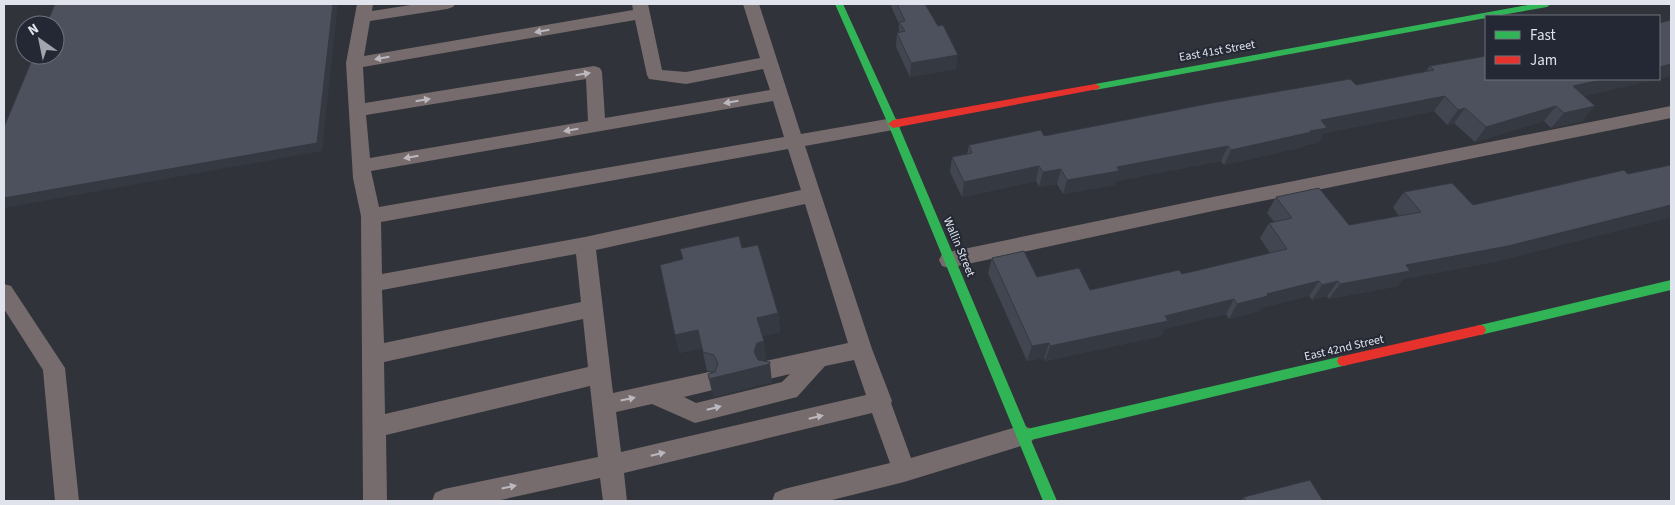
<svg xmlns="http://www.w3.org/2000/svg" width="1675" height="505" font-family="'Source Sans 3',sans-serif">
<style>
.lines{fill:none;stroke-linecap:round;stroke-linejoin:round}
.lane{fill:#776c6d;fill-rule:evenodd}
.fast{fill:#30b455;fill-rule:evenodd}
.jam{fill:#e5322d;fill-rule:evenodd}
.wall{fill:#414650}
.shaded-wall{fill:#353941}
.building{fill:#4c515d;stroke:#353941}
.oneway{fill:#bbb9bf}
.labels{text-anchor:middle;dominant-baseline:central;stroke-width:4;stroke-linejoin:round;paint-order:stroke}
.street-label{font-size:12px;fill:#e0e3eb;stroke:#232834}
</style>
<rect width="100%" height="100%" fill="#31333a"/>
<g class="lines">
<path class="lane" d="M357,4H373L372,11L417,4H455L453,7L447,9L370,21L364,56L633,10L632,4H648L662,70L686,72L760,58L743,4H759L801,134L893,118L899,120L902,124L899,128L893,130L805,146L872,349L892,401L891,403L911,458L1023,425L1031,429L1035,436L1031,443L904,482L828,501H772L775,493L784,489L890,463L872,413L624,473L627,501H603L600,478L496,501H432L435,493L444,489L598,457L590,386L386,435L387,501H363L361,216L353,178L346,63ZM635,20L647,75L649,79L686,84L763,69L770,90L605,118L602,72L600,68L594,66L365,103L363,67ZM586,79L588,121L370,158L366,115ZM773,101L784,137L379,207L371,171ZM788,149L801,190L585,237L382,274L381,222ZM805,204L848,343L761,362L758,369L761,376L769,379L790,374L782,382L696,403L684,397L717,389L720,382L717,375L709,372L613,393L596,250ZM576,254L581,302L384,343L382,290ZM583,319L588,367L385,414L384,362ZM854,360L866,395L621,452L616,412L652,404L695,423L797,397L825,366Z
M1671,106V118L1213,211L949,268L942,266L939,260L942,254L949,252L1213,197Z
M4,284L11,286L65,368L79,501H55L43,370L4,309Z"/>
<path class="fast" d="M835,4H843L898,124L1027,429L1343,356L1347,357L1349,361L1347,365L1031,440L1057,501H1043L888,124Z
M1533,4H1551L1547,7L1496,16H1486V18L1095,90L1090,87L1095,84Z
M1671,280V290L1480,335L1476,334L1474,330L1476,326L1480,325Z"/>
<path class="jam" d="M1095,84L1098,85L1100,87L1098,89L893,128L888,124L893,120Z
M1480,325L1484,326L1486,330L1484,334L1480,335L1343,366L1339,365L1337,361L1339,357L1343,356Z"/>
</g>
<path class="wall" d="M890,4H925L956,69L910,77L896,47L897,33L899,32V24Z
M1430,66L1486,79H1658L1584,96L1582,121L1551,128L1544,121L1475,142L1454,123L1447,125L1434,111L1324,133L1318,143L1304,145L1303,147L1224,165L1221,161L1116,181L1114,185L1063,194L1057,184L1039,187L1036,181L962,197L950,172L952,157L967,154L969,145L1044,136L1356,85L1426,71Z
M1671,165V217L1494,262L1403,279L1398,286L1329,299L1327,296L1312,300L1309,296L1260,308L1259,311L1229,319L1226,314L1164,329L1161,336L1045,361L1044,358L1027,361L988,273L992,258L1037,277L1090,290L1182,274L1270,253L1260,238L1269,223L1274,222L1267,213L1276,197L1349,225L1399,216L1393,207L1404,192L1473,205Z
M742,248L778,313L780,332L762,336L766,359L762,360L772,382L713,397L714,372L707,371L702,348L679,353Z
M1244,497L1323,501H1241Z"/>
<path class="shaded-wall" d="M333,4H338L322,151L4,208V198Z
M958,55L956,69L910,77L911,63Z
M1671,64V76L1659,79V67Z
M1605,79H1658L1561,101L1573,86Z
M1445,96L1434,111L1324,133L1318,143L1304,145L1303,147L1224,165L1231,150L1321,120Z
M1556,106L1544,121L1475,142L1486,127Z
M1595,106L1582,121L1551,128L1564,113Z
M1465,108L1454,123L1447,125L1458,110Z
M1228,146L1221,161L1116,181L1114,185L1063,194L1067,180L1117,167Z
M1039,166L1036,181L962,197L964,182Z
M1061,169L1057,184L1039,187L1043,172Z
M1671,205V217L1494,262L1403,279L1398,286L1329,299L1340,284L1406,265Z
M1319,281L1309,296L1260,308L1259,311L1229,319L1237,304L1267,294Z
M1338,281L1327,296L1312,300L1322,285Z
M1234,299L1226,314L1164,329L1161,336L1045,361L1050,346L1165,316Z
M778,313L780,332L760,337L757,318Z
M698,330L702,348L679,353L675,335Z
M764,341L766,359L759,361L770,364L772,382L713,397L709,379L757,343Z
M1049,343L1044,358L1027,361L1032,346Z"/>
<path class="building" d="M55,4H333L317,143L4,198V127L34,55H55V25H46Z
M897,4H925L938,26L943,25L958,55L911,63L897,33L905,31L899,22L905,21Z
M1671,20V64L1659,67V23Z
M1486,56V79H1605L1573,86L1595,106L1564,113L1556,106L1486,127L1465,108L1458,110L1445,96L1321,120L1327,128L1310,131L1312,132L1231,150L1228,146L1117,167L1119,171L1067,180L1061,169L1043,172L1039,166L964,182L952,157L972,153L969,145L1041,130L1044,136L1217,102L1350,79L1356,85L1434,70L1430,66Z
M1671,165V205L1508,246L1406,265L1410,271L1340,284L1338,281L1322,285L1319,281L1267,294L1268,296L1237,304L1234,299L1165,316L1168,321L1050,346L1049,343L1032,346L992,258L1024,251L1037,277L1079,268L1090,290L1179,270L1182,274L1287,249L1269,223L1292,218L1276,197L1319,188L1349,225L1421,212L1404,192L1452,183L1473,205L1624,170L1628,174Z
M739,236L742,248L758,245L778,313L757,318L764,341L757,343L754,352L758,360L770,362V364L709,379L708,374L715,372L718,363L714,355L703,352L698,330L675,335L660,265L683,259L680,249Z
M1310,480L1323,501H1246L1244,497Z"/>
<defs><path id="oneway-solid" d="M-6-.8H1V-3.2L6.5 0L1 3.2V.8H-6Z" transform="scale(1.25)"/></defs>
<g class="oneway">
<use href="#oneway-solid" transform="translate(542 31) rotate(170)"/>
<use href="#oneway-solid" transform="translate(382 58) rotate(170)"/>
<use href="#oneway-solid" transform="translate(583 74) rotate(-9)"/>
<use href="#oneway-solid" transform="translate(423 100) rotate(-9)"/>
<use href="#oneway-solid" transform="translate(731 102) rotate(170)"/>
<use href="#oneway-solid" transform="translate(571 130) rotate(170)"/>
<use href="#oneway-solid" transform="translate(411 157) rotate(170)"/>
<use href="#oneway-solid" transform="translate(628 399) rotate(-12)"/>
<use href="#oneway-solid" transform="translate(714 408) rotate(-14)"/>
<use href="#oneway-solid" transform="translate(816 417) rotate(-13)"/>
<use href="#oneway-solid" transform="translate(658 454) rotate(-13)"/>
<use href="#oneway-solid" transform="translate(509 487) rotate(-12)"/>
</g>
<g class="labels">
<g class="street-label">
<text transform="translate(1217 51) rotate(-10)">East 41st Street</text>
<text transform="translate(959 247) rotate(67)">Wallin Street</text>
<text transform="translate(1344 348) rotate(-13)">East 42nd Street</text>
</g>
</g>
<rect width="1675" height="505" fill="none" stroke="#e0e3eb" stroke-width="10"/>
<rect x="1485" y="15" width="175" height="65" fill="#232834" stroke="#6f737d"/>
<rect x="1495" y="31" width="25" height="8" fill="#30b455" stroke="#6f737d"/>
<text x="1530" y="40" font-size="15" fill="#e0e3eb">Fast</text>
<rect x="1495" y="56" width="25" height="8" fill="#e5322d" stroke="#6f737d"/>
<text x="1530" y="65" font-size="15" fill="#e0e3eb">Jam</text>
<g transform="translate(40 40) rotate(327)"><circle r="24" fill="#232834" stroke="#6f737d"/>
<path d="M0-4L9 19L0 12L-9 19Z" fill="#a3a5ad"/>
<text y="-8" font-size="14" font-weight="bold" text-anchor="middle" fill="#e0e3eb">N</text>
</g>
</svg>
